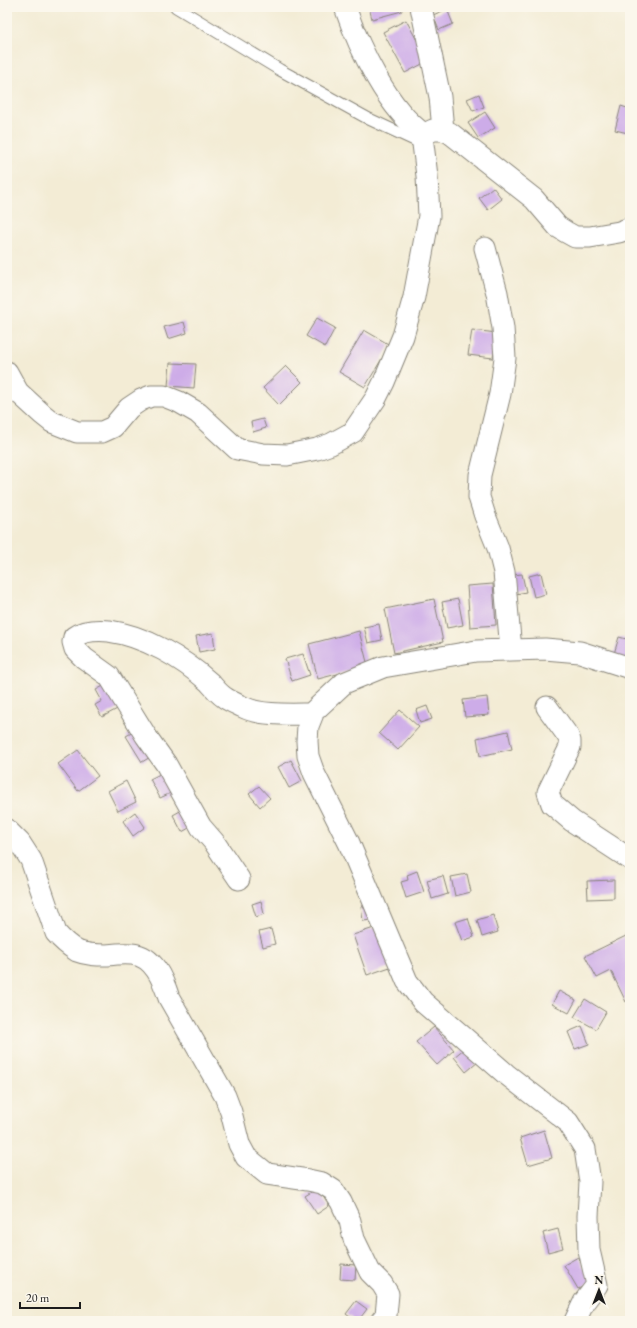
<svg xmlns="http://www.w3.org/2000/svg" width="637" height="1328" font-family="'EB Garamond',serif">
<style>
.building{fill:#cdace8}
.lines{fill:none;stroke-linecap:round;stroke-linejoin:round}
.lane-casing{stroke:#888478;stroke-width:13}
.street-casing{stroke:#888478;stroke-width:23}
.lane{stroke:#fff;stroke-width:11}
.street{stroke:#fff;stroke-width:21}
</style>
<rect width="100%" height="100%" fill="#fbf7ec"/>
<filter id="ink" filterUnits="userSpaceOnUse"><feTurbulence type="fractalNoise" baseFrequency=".025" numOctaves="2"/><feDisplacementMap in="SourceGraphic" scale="8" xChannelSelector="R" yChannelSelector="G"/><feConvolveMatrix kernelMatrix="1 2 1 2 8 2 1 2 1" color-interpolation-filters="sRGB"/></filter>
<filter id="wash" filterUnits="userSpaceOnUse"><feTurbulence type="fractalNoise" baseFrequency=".012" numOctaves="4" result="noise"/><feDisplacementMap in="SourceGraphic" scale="16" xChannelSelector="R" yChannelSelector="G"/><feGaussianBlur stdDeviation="0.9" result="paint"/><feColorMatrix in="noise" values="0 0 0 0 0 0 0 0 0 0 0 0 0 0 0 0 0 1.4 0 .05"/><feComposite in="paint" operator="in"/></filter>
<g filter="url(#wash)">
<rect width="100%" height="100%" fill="#f3ecd5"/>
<g id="blocks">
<path class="building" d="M369,7H401L402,11L372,19Z
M447,9L453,24L439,30L433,15Z
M406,20L428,61L405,73L383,32Z
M479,94L484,107L473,111L467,99Z
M621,106L630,109V126L628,133L615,130Z
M485,112L495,128L478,138L468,123Z
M493,187L502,199L488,210L479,198Z
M317,318L335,328L325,347L306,336Z
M184,322L187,333L168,339L164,327Z
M364,330L390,345L365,387L339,372Z
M472,330L497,333L493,358L468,355Z
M170,363L196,364L194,388L168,386Z
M286,366L302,382L279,405L263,388Z
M263,419L266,428L253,432L251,422Z
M541,573L546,594L534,597L529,576Z
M522,574L526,592L516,594L513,575Z
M493,584L496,625L470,627L467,586Z
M434,599L443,642L394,653L385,609Z
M458,599L463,625L447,628L442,602Z
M379,624L382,640L368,643L364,627Z
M359,631L368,666L318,679L309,644Z
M213,633L215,649L199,652L196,636Z
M619,637L630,640V661L613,657Z
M303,654L310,675L292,681L285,659Z
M107,684L121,707L102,717L95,705L102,701L96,690Z
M487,697L489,715L465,717L463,700Z
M427,706L432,719L420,723L416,710Z
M400,710L419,727L398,750L379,733Z
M137,730L152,756L142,762L126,736Z
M508,731L512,749L480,756L477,738Z
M78,750L98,776L78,791L58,764Z
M291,760L302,781L289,788L278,767Z
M164,772L173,792L160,798L150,779Z
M126,781L136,802L118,811L108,791Z
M259,786L270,798L260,807L249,794Z
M182,810L191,827L182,832L173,815Z
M135,812L145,827L133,836L123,821Z
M417,871L424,892L406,898L401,882L408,880L407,875Z
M467,874L471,892L455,896L451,877Z
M443,876L448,894L432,899L427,880Z
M614,880V898L588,899L587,881Z
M261,901L264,914L256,917L252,904Z
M369,905L371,920L363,921L361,906Z
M493,915L498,932L482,937L477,920Z
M468,918L474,937L462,941L455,922Z
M377,927L390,967L367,975L353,935Z
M271,929L275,944L263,947L259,932Z
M630,934V1000L626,1002L611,971L597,978L585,956Z
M559,991L576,1000L569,1013L552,1004Z
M585,999L606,1012L596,1029L574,1017Z
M582,1026L589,1044L575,1049L568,1032Z
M434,1027L454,1050L437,1065L416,1042Z
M465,1048L478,1062L466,1072L454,1057Z
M544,1130L552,1158L528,1165L520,1138Z
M318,1188L329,1206L317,1214L305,1196Z
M558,1229L563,1248L548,1252L543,1233Z
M578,1257L592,1282L578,1289L564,1265Z
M341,1264L356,1265L355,1280L340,1279Z
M356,1301L367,1309L358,1321H355L346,1314Z"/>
</g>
</g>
<g filter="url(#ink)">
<use href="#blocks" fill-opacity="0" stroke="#888478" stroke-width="1"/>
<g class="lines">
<g class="lane-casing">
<path id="lane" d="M176,7L280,70L369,119L423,144"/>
</g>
<g class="street-casing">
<path id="street" d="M345,7C359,48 388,110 425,135
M421,7L440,97L443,130
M485,248L497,293L503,328L505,358L500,394L480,475L479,497L485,516L498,548L504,572L511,650
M7,372L18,392L42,414L52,422L77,432H102L113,427L129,408L141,400L151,396H164L179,402L198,413L237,449L263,454L287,455L317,449L331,444L353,432L376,398L384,382L403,336L414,297L429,216L427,176L423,144V138L427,133L433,130H443L450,133L534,199L558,227L566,232L575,237H590L619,232L630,228
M547,707L568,736L570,741V747L548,792L552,804L572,821L630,859
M7,830L20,843L31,860L56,933C62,940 69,946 77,951C87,955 97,955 107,955C115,954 124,953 132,954C154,956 163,980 169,998L225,1096L231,1112L239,1144L246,1157L267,1174L308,1180L322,1183L333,1190L341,1202L350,1221L354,1239L370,1272L382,1284L388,1294L386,1315L381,1321
M239,879L214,842L201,827L166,764L146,736L109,676L84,658L75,649L73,642L74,637C84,630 97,630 109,631C145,636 182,658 209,682C214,687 218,693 224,697C229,701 237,704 243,707C261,716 292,714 312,714
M575,1321L584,1302L597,1285L589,1250L588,1216L590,1182L585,1149L568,1122L506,1074L423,1002L407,981L349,843L314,773L308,756L307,741L308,726L314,711L344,683L383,667L476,651L545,649L580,652L630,668"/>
</g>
<use href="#lane" class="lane"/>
<use href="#street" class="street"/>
</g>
</g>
<rect width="637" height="1328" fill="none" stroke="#fbf7ec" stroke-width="24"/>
<g transform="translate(599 1290)" stroke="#fbf7ec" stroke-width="3" paint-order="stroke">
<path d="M0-3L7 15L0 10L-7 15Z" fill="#1c1c1c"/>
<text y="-6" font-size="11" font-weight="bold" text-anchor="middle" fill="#1c1c1c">N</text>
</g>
<path d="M20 1302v6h60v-6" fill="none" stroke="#1c1c1c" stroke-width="2"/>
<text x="26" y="1302" font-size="12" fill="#1c1c1c" stroke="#fbf7ec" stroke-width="3" paint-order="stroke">20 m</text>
</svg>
